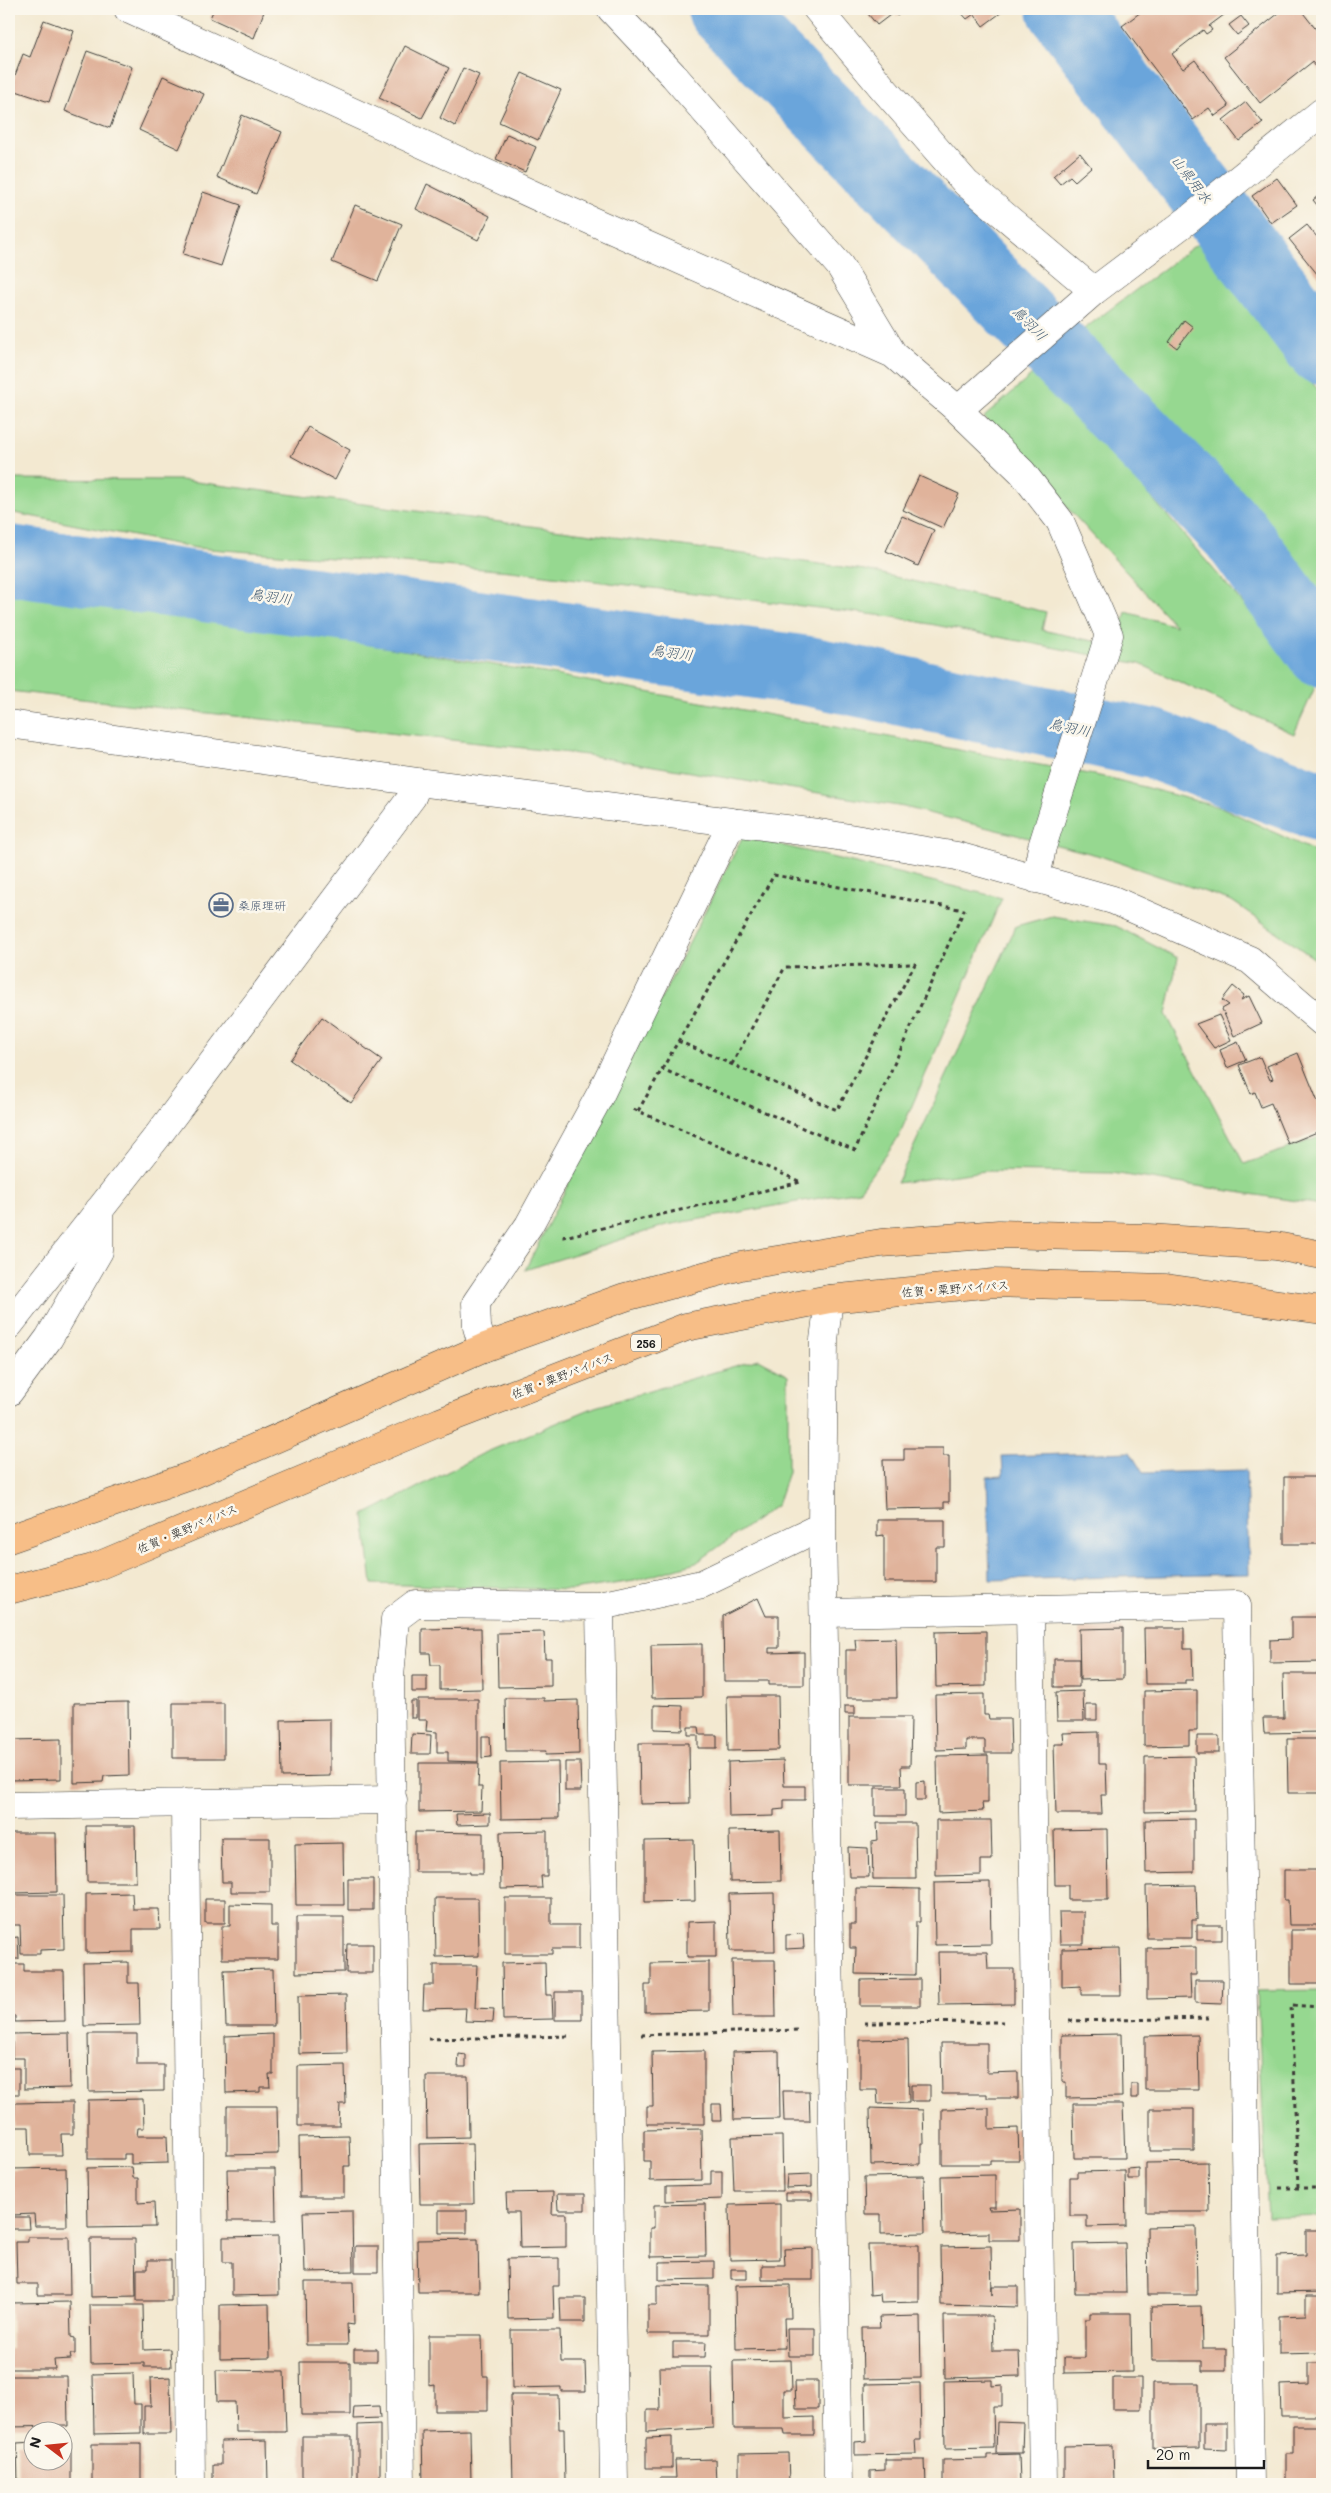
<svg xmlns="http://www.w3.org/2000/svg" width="1331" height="2493" font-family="Mali,'Klee One',sans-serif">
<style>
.green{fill:#96d890;stroke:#597a56}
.water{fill:#6ba5db;stroke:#44607c}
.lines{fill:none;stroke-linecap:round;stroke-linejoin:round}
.river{stroke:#6ba5db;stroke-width:70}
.building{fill:#e0b39b}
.minor-casing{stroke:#3c3b37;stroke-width:29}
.trunk-casing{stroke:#3c3b37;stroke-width:29}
.path{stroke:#3c3b37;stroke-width:3;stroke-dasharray:4 4;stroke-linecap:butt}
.minor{stroke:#fff;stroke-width:28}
.trunk{stroke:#f7be87;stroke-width:28}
.labels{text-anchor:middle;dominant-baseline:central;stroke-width:5;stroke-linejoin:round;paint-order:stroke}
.shield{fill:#fbf7ec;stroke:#5f5e5a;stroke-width:1}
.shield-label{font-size:11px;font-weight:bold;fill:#1c1c1c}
.service-label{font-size:12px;fill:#4e5e75;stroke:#fbf7ec;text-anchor:start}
.street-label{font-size:12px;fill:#1c1c1c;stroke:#fbf7ec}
.water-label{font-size:14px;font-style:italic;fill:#405a72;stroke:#fbf7ec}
</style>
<rect width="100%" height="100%" fill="#fbf7ec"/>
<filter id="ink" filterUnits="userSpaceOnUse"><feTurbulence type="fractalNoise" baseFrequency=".02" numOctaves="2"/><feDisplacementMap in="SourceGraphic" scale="10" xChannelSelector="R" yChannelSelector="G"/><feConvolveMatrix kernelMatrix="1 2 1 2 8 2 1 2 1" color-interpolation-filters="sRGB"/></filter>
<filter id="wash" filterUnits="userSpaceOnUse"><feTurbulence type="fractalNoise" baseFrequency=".0096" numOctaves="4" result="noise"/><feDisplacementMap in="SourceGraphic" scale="20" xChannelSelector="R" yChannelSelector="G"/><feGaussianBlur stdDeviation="1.12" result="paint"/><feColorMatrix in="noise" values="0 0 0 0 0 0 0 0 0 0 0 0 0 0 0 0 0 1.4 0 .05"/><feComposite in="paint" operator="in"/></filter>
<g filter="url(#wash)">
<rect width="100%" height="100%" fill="#f3e9d1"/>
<path class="green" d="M1201,241L1322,395V649L1064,344Z
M1040,368L1315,687L1294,734L1140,664L893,617L511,571L196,548L9,512V479L181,480L865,570L1046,612L1042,630L1116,646L1126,612L1176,626L984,417Z
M9,586L550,674L1110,778L1223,808L1322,855V964L1232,901L1097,855L904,807L587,755L9,691Z
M743,836L1002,898L898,1138L859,1191L667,1225L525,1270Z
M1052,916L1116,926L1178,958L1166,1014L1244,1164L1322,1136V1205L1112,1173L985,1171L897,1183L1016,926Z
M759,1359L788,1375V1472L777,1505L696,1563L634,1581L572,1590L372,1584L364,1515L482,1454L595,1407Z
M1322,1990V2216L1268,2218L1257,1991Z"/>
<path class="water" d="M1130,1452L1143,1473L1246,1470L1249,1574L990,1580L987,1477L1003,1476L1002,1456Z"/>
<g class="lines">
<path class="river" d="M722,9L1235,533L1322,652
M1062,9L1322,350
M9,560L808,671L1153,744L1322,807"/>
</g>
<g id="blocks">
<path class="building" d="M214,9H265L254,38L210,18Z
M864,9H906L897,16L894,12L877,25Z
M958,9H1006L983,26L974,14L967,19Z
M1145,9H1232L1209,26L1212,30L1206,34L1203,30L1172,54L1183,69L1195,60L1229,106L1215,116L1209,108L1193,120L1122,26Z
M1284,9H1300L1322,37V74L1312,62L1260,103L1224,57Z
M1241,16L1249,26L1237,35L1229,25Z
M44,20L74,31L49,102L10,89L23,54L30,57Z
M405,46L449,68L422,118L379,98Z
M87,51L132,67L110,128L65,111Z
M463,68L479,75L455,126L440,118Z
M522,73L561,90L538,140L499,122Z
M163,76L204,94L179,149L139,130Z
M1246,102L1263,123L1239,141L1223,120Z
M242,115L282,132L256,194L217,177Z
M507,134L536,147L525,172L496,159Z
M1080,153L1091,167L1075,181L1070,176L1060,184L1053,176Z
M1277,178L1297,205L1271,223L1252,196Z
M427,184L490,216L478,240L416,209Z
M203,192L241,205L221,266L183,254Z
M1322,193V211L1313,200Z
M355,205L402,224L378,281L332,262Z
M1307,225L1317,237L1322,233V280L1289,239Z
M1184,320L1193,327L1177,348L1169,342Z
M308,427L350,450L335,480L291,456Z
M919,476L959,494L943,528L903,510Z
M902,516L934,530L918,566L886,551Z
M1233,986L1244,995L1241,1000L1249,996L1262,1023L1234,1036L1222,1009L1229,1005L1222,1000Z
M1219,1015L1231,1040L1214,1048L1196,1024Z
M322,1017L382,1060L351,1103L290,1060Z
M1238,1042L1246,1060L1227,1068L1220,1050Z
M1298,1053L1322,1112V1130L1288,1144L1271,1103L1261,1107L1255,1092L1251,1094L1239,1065L1260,1057L1270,1080L1273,1079L1267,1066Z
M904,1448H943V1456H949V1502H944V1508L885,1509L883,1460H904Z
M1284,1477H1322V1544H1284Z
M877,1520H945V1547H936V1582H884V1535L877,1536Z
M758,1598L766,1616H779V1648H769V1653L804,1652V1685H769V1681H724L723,1616Z
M1291,1617H1322V1662L1270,1663V1640L1291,1639Z
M481,1628L482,1689L440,1690V1665H431L430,1653H422V1629Z
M1123,1628V1679L1080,1680L1079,1629Z
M1144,1628H1184V1649H1192L1193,1680H1185V1684H1145Z
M986,1631V1686L936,1687L935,1632Z
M544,1632L545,1658H551V1686L498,1687L497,1633Z
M896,1638L897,1698H846V1650H856L855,1639Z
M702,1644V1697L652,1698L651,1645Z
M1054,1659H1079V1687H1054Z
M1283,1674H1322V1732L1264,1733L1263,1718H1284Z
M412,1676H427V1692H412Z
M1197,1690V1731H1189V1745L1144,1746V1691Z
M1083,1691L1084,1721H1057L1056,1692Z
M984,1694V1715H988L989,1719H1010L1011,1753H985V1740H966V1749L936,1750L935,1695Z
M727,1696H778L779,1750L728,1751Z
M505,1698H544V1701L578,1700L579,1754L545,1755L546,1751H506Z
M418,1699H478V1762L448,1761V1752H437V1732L426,1731L427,1720H418Z
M411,1701H416V1718H411Z
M128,1702L129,1775L104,1776L103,1782L74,1783V1703Z
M173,1703H224V1758H173Z
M654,1705L683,1706V1730L654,1729Z
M1086,1705H1097V1720H1086Z
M845,1706H855V1714H845Z
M849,1717H911L910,1766H901L902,1785H849Z
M330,1719V1776L282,1777L281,1720Z
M688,1727H699L700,1735H717V1748H698V1735H688Z
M1099,1732V1764H1106L1107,1794H1101L1102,1814H1056L1054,1744H1064L1063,1733Z
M412,1734L431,1735L430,1754H411Z
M482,1736H490L491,1757L482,1758Z
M1197,1736H1219V1753H1197Z
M61,1739V1779L9,1780V1740Z
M1287,1739H1322V1793H1288Z
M639,1743H689L690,1803L640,1804Z
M988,1755V1803H982L983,1811L938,1813L937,1756Z
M1194,1756L1195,1811L1145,1812V1757Z
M783,1760L784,1786H805V1800H784V1809L774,1810V1816L729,1817L728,1762Z
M558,1762L559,1818L501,1819L500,1763Z
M565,1762H580L581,1791H565Z
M419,1763H479L478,1787H482L481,1811L419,1812Z
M925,1781V1800H916V1782Z
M875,1788H905V1816H875Z
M490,1813V1824L457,1825L456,1814Z
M1194,1819V1872L1146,1873L1145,1820Z
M936,1820H991L992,1860H981V1875L936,1876Z
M877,1823H915L916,1879H873L872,1841L878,1840Z
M86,1826H135L136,1882H87Z
M1107,1829L1108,1900H1068V1885H1055L1054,1830Z
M780,1830L781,1881L730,1882L729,1831Z
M547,1831V1876H541L542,1888L501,1889L500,1832Z
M415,1832L483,1833V1874H470V1872H415Z
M11,1833H56L57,1892L12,1893Z
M221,1838H270V1892H231V1882H222Z
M694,1840L695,1901L645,1902V1841Z
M343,1843L344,1905H296L295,1844Z
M848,1847L868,1848L869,1877H849Z
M1284,1870H1322V1925H1289L1288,1900H1284Z
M348,1879H373V1910H348Z
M990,1882L991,1944L935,1945L934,1883Z
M1196,1885L1197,1920H1192V1938H1147L1146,1886Z
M856,1888L920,1889V1922H916L915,1975L855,1974L856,1948H850V1924H856Z
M132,1893L133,1909H159L160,1929H133V1952L86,1953V1894Z
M774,1893L775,1951H730L729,1894Z
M9,1895H63L64,1949L40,1950V1954H21L20,1925H9Z
M435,1898H478L479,1956L436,1957Z
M505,1898H551V1925H579V1949H552V1954H505Z
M205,1899H225V1923H205Z
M230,1904L271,1905V1926H278V1959H222V1926H230Z
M1059,1912H1084V1944H1060Z
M296,1917H344V1972L296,1973Z
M716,1921V1957H687V1922Z
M1197,1925H1222V1940H1197Z
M1291,1930H1322V1984H1291Z
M803,1934L804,1948L786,1949V1935Z
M18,1937L19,1959H9V1938Z
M347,1944H373V1973H346Z
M1196,1947V1975H1190L1191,1998L1147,1999V1948Z
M1120,1948L1121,1995H1081V1986L1062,1987V1949Z
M938,1952H987L988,1969H1014V2004L939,2005Z
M732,1960H775L776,2017H733Z
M128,1962V1983H139L140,2025L84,2026L83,1963Z
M545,1962L546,1995H552L553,2019L503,2020L502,1963Z
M709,1962V2011L645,2012V1985H651V1963Z
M9,1964H24V1971H64L65,2021L15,2022V2016H9Z
M434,1965H477L475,2008L494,2009L493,2022L465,2021L466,2008L423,2009L424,1985H434Z
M273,1969L274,2026H226L224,1970Z
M920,1979V2006H860V1980Z
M1195,1980H1223L1222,2004L1195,2003Z
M555,1992H582V2020H555Z
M346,1995L347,2053L299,2054L298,1996Z
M69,2033L70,2088L24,2089V2058H12V2034Z
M88,2034H137V2065H164V2091L89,2092Z
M273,2034V2074H269L270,2087H260V2092L226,2093L225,2036Z
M1121,2034L1122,2097L1066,2098V2082H1062V2035Z
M1198,2035L1199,2090H1145V2036Z
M908,2039L909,2103L878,2104L877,2090H860V2040Z
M941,2043H987V2073L1018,2072V2098H987V2094H942Z
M704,2051V2124H647V2106H653L652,2052Z
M779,2051L780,2119L734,2120L732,2052Z
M459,2054L466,2055V2067H458Z
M345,2065L346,2104H340L339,2126H298V2066Z
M9,2068H19V2094H9Z
M426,2076H468L469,2137L427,2138Z
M1131,2084H1138V2098H1131Z
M911,2085H930V2101H911Z
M783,2091H809L810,2121H784Z
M143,2099L144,2128H138L137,2136H167L168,2163L131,2164V2154H124V2159H88V2100Z
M73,2102V2134H61L62,2155H30L29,2127H14L15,2103Z
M712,2104H721L722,2121H712Z
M1073,2104H1123L1125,2158H1074Z
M227,2106H277L278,2154L227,2155Z
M870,2108L923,2110L924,2143H921V2164L871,2165Z
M989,2108V2129L1018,2128L1019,2160H990V2164H942V2109Z
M1150,2109H1194V2151H1150Z
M701,2129L702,2180L650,2181V2161H644V2130Z
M349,2136L350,2166H344V2197H300L299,2137Z
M782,2136L783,2191H734L732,2137Z
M473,2143L474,2204H420L419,2144Z
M1208,2162L1209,2212H1146V2163Z
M132,2167L133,2178H138V2203L154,2202L155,2227L88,2228L87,2168Z
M66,2168L67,2226H35L34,2214L13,2215L12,2169Z
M1139,2168V2179H1128V2169Z
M227,2169H275L276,2221H228Z
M711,2171H722V2199L666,2201V2186L711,2185Z
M1125,2171L1126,2226L1087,2227V2216H1070V2177H1077V2172Z
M812,2174V2187L786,2188L787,2175Z
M995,2175V2207H988L989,2210L1020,2209V2240H989V2233L942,2234L941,2176Z
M924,2176L925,2233L881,2234V2214H865L864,2177Z
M553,2192L552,2214H566V2247L520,2248L519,2212H507L506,2193Z
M785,2193H812V2200H785Z
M557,2194H585V2210H558Z
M705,2204L706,2256L650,2257V2228H654V2205Z
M780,2204V2259L730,2260L729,2205Z
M439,2210H467V2233H439Z
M352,2211L353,2271L305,2272L303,2212Z
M9,2217H29L30,2229H9Z
M1196,2226L1197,2295H1148L1147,2227Z
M1306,2231H1322V2292L1277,2293V2256L1306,2255Z
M278,2236L279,2295L232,2296V2262H223V2237Z
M28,2237H69L70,2295H38V2284H17L16,2242H28Z
M90,2239H135L136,2296L91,2297Z
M478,2239L479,2292H418L417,2240Z
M1125,2243L1126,2293H1075L1074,2244Z
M868,2245H919V2302L881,2303L880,2294L870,2295Z
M355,2246H378V2272H355Z
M991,2246L992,2295V2286H1018V2307L941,2305L940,2247Z
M813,2248V2280H762V2265H785L784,2249Z
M559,2258V2286H553L554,2318L508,2319L507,2259Z
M148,2260H171V2301H137V2269H148Z
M714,2261V2279L659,2280V2262Z
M731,2269H747V2279H731Z
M305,2282H353L354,2325L347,2324L348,2345H306Z
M657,2285L709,2286V2334H648V2305H657Z
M790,2285L791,2318H784L785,2348L736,2349L735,2286Z
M1306,2296H1322V2353L1279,2354V2316L1306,2315Z
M560,2298H585V2322H561Z
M70,2302L71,2337L75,2338V2354H70L71,2359L54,2360L55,2369H9V2349H12L11,2303Z
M269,2304L270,2358L220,2359V2305Z
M90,2305H143L144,2350L170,2349L171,2367H144V2363L91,2364Z
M1201,2306L1202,2348H1226V2371H1202V2361H1152L1151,2307Z
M1090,2313H1131L1132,2372L1064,2373V2358H1085V2319H1090Z
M920,2316L921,2378L863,2379L862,2328H880L879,2317Z
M944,2316H992L993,2351H1019L1020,2376L945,2378Z
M787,2328H815V2356H788Z
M511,2330H560L561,2362H585L586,2391H561V2387L512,2388Z
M429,2335H482L483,2376H488V2411H435V2385L429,2386Z
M673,2342H706L705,2357H673Z
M354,2349H377V2361H354Z
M791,2360L792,2390H784V2418L814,2417V2435H785L784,2429H734L733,2361Z
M300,2362H350V2415H301Z
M1308,2363H1322V2416H1281L1280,2385L1308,2384Z
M659,2367H712L713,2428L647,2432V2410H660Z
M216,2370L284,2371L286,2432H236L235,2402H217Z
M133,2373L134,2404H141V2433L94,2434L93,2374Z
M9,2376H67L68,2426L9,2427Z
M170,2377L171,2434H144V2406H151L150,2378Z
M1113,2378H1141V2409H1113Z
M992,2380V2386L1002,2385V2406H993L994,2448L945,2449L944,2381Z
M795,2381H818V2409H796Z
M920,2383L921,2440H915L916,2454L855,2455V2442L866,2441L865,2384Z
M1153,2383H1199V2448L1153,2449Z
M511,2395H558L559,2429H564L565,2483L513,2484Z
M379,2406L380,2418L353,2419L354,2407Z
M997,2422L1023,2423L1022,2453H996Z
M1204,2423H1227V2450L1204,2449Z
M380,2424V2482H358V2425Z
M1293,2426H1322V2483H1286V2454H1293Z
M470,2430L471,2484H423L422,2431Z
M302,2436H352V2484H302Z
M672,2437V2468H646V2438Z
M267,2440L268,2484H213V2465H221V2441Z
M32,2442V2460H62V2442H71V2484H18L17,2443Z
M92,2444H141V2484H92Z
M1113,2445L1114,2484H1064V2446Z
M788,2453L789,2484H739V2454Z
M1019,2454L1020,2484H943V2460L987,2459V2455Z
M715,2459L716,2484H661L660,2478H676L675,2460Z
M885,2460H925L926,2484H870V2471L885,2470Z"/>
</g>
</g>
<g filter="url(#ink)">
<use href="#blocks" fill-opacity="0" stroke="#3c3b37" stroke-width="1"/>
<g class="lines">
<g class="minor-casing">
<path id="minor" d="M128,9L549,202L893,354
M611,9L674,76L840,266L893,354L958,410L1022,472L1060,521L1109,635L1042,847L1036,879
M817,9L882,87L966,183L1094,291
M958,410L1094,291L1188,220L1322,112
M9,724L418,782L825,834L957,856L1113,900L1250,960L1322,1022
M9,1325L156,1138L412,797L418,782
M483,1348L477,1327L476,1303L529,1225L600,1095L732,822
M9,1392L49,1338L99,1251V1210
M822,1526L838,2484
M600,1606L614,2484
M1030,1609L1043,2484
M824,1613L1237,1605L1250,2484
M185,1803L191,2484
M9,1806L393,1800
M401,2484L390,1677L395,1619L415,1604L600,1606L702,1584L822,1526L824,1340L829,1299"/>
</g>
<g class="trunk-casing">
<path id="trunk" d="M9,1539L190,1476L483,1348L625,1297L741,1266L881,1243L999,1234L1148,1238L1276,1246L1322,1255
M9,1590L93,1568L440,1422L686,1327L829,1299L994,1283L1166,1288L1322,1310"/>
</g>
<path class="path" d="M678,1041L837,1110L915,964L785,967L732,1064
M638,1111L774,875L964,910L855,1150L662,1069
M565,1235L564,1237L801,1182L631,1108
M1069,2021L1210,2018
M864,2023L1003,2022
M641,2035L797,2030
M428,2039L572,2036
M1298,2187L1291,2005L1322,2007
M1279,2188H1322"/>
<use href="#minor" class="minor"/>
<use href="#trunk" class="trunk"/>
</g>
</g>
<defs>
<g id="office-ring" transform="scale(1.25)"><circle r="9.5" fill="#fbf7ec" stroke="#5c6f8a" stroke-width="1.5"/><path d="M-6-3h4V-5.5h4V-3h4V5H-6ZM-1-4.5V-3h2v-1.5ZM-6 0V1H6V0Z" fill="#5c6f8a"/></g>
</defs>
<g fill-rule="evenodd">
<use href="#office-ring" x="221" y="905"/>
</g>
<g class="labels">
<rect class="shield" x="631" y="1334.5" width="30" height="17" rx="4"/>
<g class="shield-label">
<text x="646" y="1343">256</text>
</g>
<g class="service-label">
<text x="238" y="905">桑原理研</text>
</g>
<g class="street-label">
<text transform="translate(955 1288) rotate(-4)">佐賀・粟野バイパス</text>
<text transform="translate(562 1375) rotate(-21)">佐賀・粟野バイパス</text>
<text transform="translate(187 1528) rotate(-23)">佐賀・粟野バイパス</text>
</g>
<g class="water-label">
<text transform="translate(1192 179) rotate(53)">山県用水</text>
<text transform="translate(1030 323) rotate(46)">鳥羽川</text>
<text transform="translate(271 596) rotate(8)">鳥羽川</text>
<text transform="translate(672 652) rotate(8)">鳥羽川</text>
<text transform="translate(1070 727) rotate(12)">鳥羽川</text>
</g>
</g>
<rect width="1331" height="2493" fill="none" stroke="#fbf7ec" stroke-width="30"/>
<g transform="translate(48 2446) rotate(286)"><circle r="24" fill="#fbf7ec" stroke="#a29f99"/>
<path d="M0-4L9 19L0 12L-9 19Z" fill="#c8321e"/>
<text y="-8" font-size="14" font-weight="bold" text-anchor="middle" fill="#1c1c1c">N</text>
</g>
<path d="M1148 2460v8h116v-8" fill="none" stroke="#1c1c1c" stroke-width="2.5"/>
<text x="1156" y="2460" font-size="15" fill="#1c1c1c" stroke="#fbf7ec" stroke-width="4" paint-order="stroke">20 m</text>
</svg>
